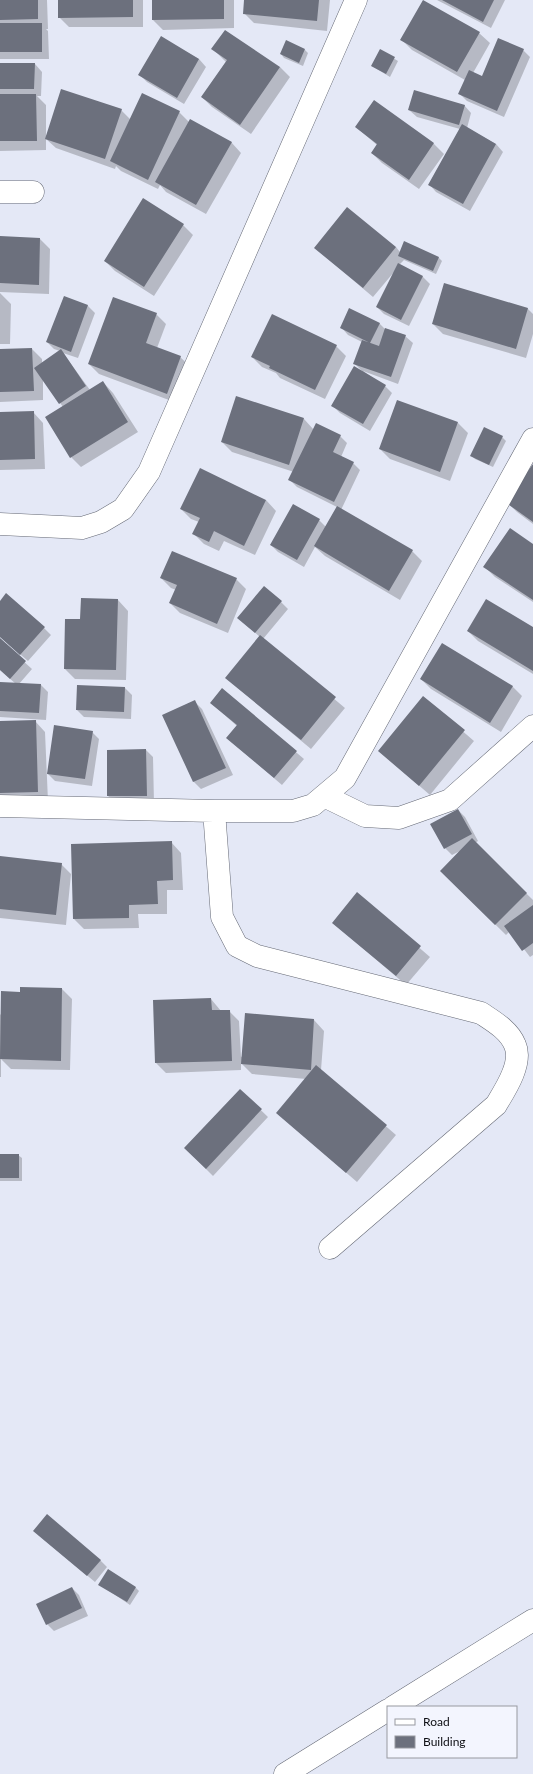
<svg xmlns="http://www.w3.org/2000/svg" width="533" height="1774" font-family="Lato,sans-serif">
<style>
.shadow{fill:#0003}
.building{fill:#6c707d}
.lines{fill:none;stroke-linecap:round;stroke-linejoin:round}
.minor-casing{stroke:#656975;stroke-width:23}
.minor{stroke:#fff;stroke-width:22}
</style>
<rect width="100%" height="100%" fill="#e4e8f6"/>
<path class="shadow" d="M0,0H47L48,29H46L48,31L49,59H0Z
M59,0H143V27H69L59,17Z
M152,0H234V28L163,30L153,20Z
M245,0H330L327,31L254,23L244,13Z
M437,0H505L491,28Z
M479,33L490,43L473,73L482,77L523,50L530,57L504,117L467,101L460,94L465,80L412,50L402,40Z
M162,38L199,59L206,67L184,104L147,82L140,75Z
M213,49L280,67L290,77L251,134L212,107L202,97L226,62Z
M305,50L308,53L303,66L284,58L281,54Z
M380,50L398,61L390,77L372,66Z
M0,64H35L42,72L41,96H37L46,105V136L121,110L130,119L179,112L189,122L231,142L241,153L206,214L166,192L160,185L158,189L121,171L116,166L115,169L56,148L46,139V150L0,151Z
M374,102L434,144L444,154L419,189L382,163L372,153L377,145L356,127Z
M464,105L471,113L467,128L496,144L503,152L470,211L436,192L429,184L460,129L417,117L409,110Z
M183,225L193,235L154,296L115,271L105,261Z
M0,237L40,239L50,249L49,294L0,292Z
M396,247L400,252L438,257L442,261L436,274L404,260L399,265L423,277L430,284L409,326L384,314L377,307L394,272L373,297L315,248Z
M0,293L11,304L10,344H0Z
M64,297L88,306L95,313L78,358L63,353L90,390L103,382L113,393L138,432L81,467L71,457L63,407L43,379V400L0,402V350L32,349L42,359V363L60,351L54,349L47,342Z
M527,308L533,314V334L526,358L443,334L433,324Z
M156,314L166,324L157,348L180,357L191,367L177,403L99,374L89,364Z
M379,323L386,330L405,336L413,343L398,384L363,371L385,386L392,393L370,431L340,413L333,406L362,371L355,364L362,342L348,335L341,327Z
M336,346L346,356L325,399L280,378L276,373L262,367L252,357Z
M33,412L43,423L45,469L0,470V413Z
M304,419L314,430L340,436L347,443L341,457L353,463L360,470L341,510L412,551L422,561L400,600L325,556L315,547L304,567L278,552L271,545L319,520L326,527L337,507L297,487L290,480L294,472L232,452L222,442Z
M458,423L468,433L450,481L390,459L380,449Z
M502,437L506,441L493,467L475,459L471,455Z
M533,466V524L517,512L507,502Z
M266,500L276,511L255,555L224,541L219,551L204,544L194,534L199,522L191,519L181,509Z
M533,545V602L495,577L485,567Z
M161,578L236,579L246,589L228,633L180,613L170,603L176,590L171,588Z
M118,600L128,611L126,680L75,679L65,669L66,620H81Z
M0,602L44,628L51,635L28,661L0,637Z
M281,602L288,609L263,639L345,708L311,749L226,678L260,637L246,625Z
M533,629V674L478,641L468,631Z
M0,640L32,669L19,684L41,685L48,692L46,720L0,717V683L16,684L0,670Z
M421,679L512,686L522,696L501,732L431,689Z
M125,688L132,695L131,719L84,717L77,710Z
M222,689L304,759L282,785L227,738L237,726L211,703Z
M423,697L474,741L430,795L379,751Z
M195,702L202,709L233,775L201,789L194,782L164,716Z
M35,721L45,732L48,801L0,803V722Z
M92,732L99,739L92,786L55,781L47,773Z
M146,750L153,757L154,803H116L108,796Z
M458,810L465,817L478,841L475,843L533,900V955L530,957L510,931L506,935L441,871L460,851L452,855L445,848Z
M171,842L181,853L183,890H167V914H138L139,928L84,929L74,919Z
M0,857L61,864L71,874L66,925L0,918Z
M357,894L430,957L406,985L333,923Z
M21,988L62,989L72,999L70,1070L11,1069L1,1059V1077H0V1014L2,1016L21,993Z
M211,999L221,1011H229L239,1021L241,1057L314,1020L324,1031L321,1070L396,1135L357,1182L277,1113L306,1079L252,1074L241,1063V1070L166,1073L156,1063Z
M240,1090L268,1117L213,1176L192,1155Z
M0,1155H18L22,1158V1181H0Z
M42,1538L100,1560L107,1567L95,1582Z
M99,1584L135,1587L139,1591L130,1605Z
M72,1588L79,1595L88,1616L54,1631L47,1624Z"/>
<path class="building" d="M0,0H38V19L0,20Z
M58,0H133V17L58,18Z
M152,0H224V19L152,20Z
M244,0H319L317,21L243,14Z
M423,0L480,32L457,72L400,40Z
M442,0H494L483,22Z
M0,23H42V52H0Z
M225,30L280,67L240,125L201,97L227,60L211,49Z
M161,36L199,59L177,98L138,75Z
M498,38L524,49L497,111L458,94L469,70L482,76Z
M286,40L305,49L299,63L280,54Z
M380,49L395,57L386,74L371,66Z
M0,63H35L34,89H0Z
M61,89L122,109L105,159L45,139Z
M414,90L465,105L459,125L408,110Z
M142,93L180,111L148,180L110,161Z
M0,94H36L37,141H0Z
M374,100L434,143L409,180L371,153L377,144L355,127Z
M190,119L232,142L196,205L155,182Z
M462,124L496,144L463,204L428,185Z
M143,198L184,224L144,287L104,261Z
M347,207L396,247L363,288L314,248Z
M0,236L40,238L39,285L0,283Z
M404,241L439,257L433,271L398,256Z
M398,263L423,276L401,320L376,307Z
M444,283L528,308L516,349L432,324Z
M64,296L88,305L71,352L46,342Z
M113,297L157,313L146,343L181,356L167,394L88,364Z
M349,308L380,323L370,343L340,328Z
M272,314L337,345L315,390L269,368L270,366L251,357Z
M385,328L406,335L391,377L353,364L362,340L379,346Z
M32,348L34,391L0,392V349Z
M61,349L86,386L59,404L34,368Z
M354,366L386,385L363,424L331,406Z
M103,381L128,422L70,458L45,417Z
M236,396L304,418L289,465L221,442Z
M397,400L458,422L440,472L379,449Z
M34,411L35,459L0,460V412Z
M316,423L341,435L333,452L354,462L334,502L288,480Z
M484,427L503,436L489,465L470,456Z
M533,464V522L505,502Z
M200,468L266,500L244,546L214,531L209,542L192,534L200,518L180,509Z
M293,504L320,519L297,560L270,545Z
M337,506L413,550L389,591L314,546Z
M510,528L533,544V600L483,567Z
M172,551L237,578L217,624L169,603L177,585L160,578Z
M264,586L282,601L255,633L237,618Z
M6,593L45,627L20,655L0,637V601Z
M81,598L118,599L116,670L64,669L65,619H80Z
M486,599L533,627V671L467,631Z
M260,635L336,697L301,740L225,678Z
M0,638L26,661L10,679L0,670Z
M442,643L513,686L490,723L420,679Z
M0,682L41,684L39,713L0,711Z
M77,685L125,687L124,712L76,710Z
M222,688L297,751L274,778L226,738L237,725L210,703Z
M423,696L465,730L419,786L378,751Z
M195,700L226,768L193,782L162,715Z
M36,720L38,792L0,793V721Z
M54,725L93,731L85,779L47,774Z
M146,749L147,796H107V750Z
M458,809L472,834L444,849L430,824Z
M472,838L527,893L495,925L440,871Z
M172,841L173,880L157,881L158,904L129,905V918L73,919L71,844Z
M0,856L62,863L56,915L0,909Z
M357,892L421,946L396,976L332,923Z
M533,905V943L522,951L504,926Z
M20,987L62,988L61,1061L0,1059L1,991L20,992Z
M211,998L212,1010H230L232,1061L155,1063L153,1000Z
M245,1013L314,1019L311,1070L241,1064Z
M316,1065L387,1125L346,1173L276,1113Z
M240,1089L262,1109L206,1169L184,1148Z
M0,1154H19V1178H0Z
M47,1514L101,1560L87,1576L33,1531Z
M108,1569L136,1587L127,1602L98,1585Z
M72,1587L82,1608L46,1625L36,1604Z"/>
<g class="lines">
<g class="minor-casing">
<path id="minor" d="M0,192H33
M0,524L82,528L101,522L123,509L149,472L356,0
M324,796L365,816L399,818L450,800L533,726
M0,806L214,811H293L313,805L345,778L533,439
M214,811L222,917L237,946L257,956L481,1013C493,1021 509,1030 515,1045C523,1063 505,1090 496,1105L330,1248
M393,1707L533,1620
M285,1774L388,1710"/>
</g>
<use href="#minor" class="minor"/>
</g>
<rect x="387" y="1706" width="130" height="52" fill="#f3f5fe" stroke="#9799a0"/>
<rect x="395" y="1719" width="20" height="6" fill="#ffffff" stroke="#9799a0"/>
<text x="423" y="1726" font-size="12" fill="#0d0e13">Road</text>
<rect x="395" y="1736" width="20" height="12" fill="#6c707d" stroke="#9799a0"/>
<text x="423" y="1746" font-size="12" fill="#0d0e13">Building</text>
</svg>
